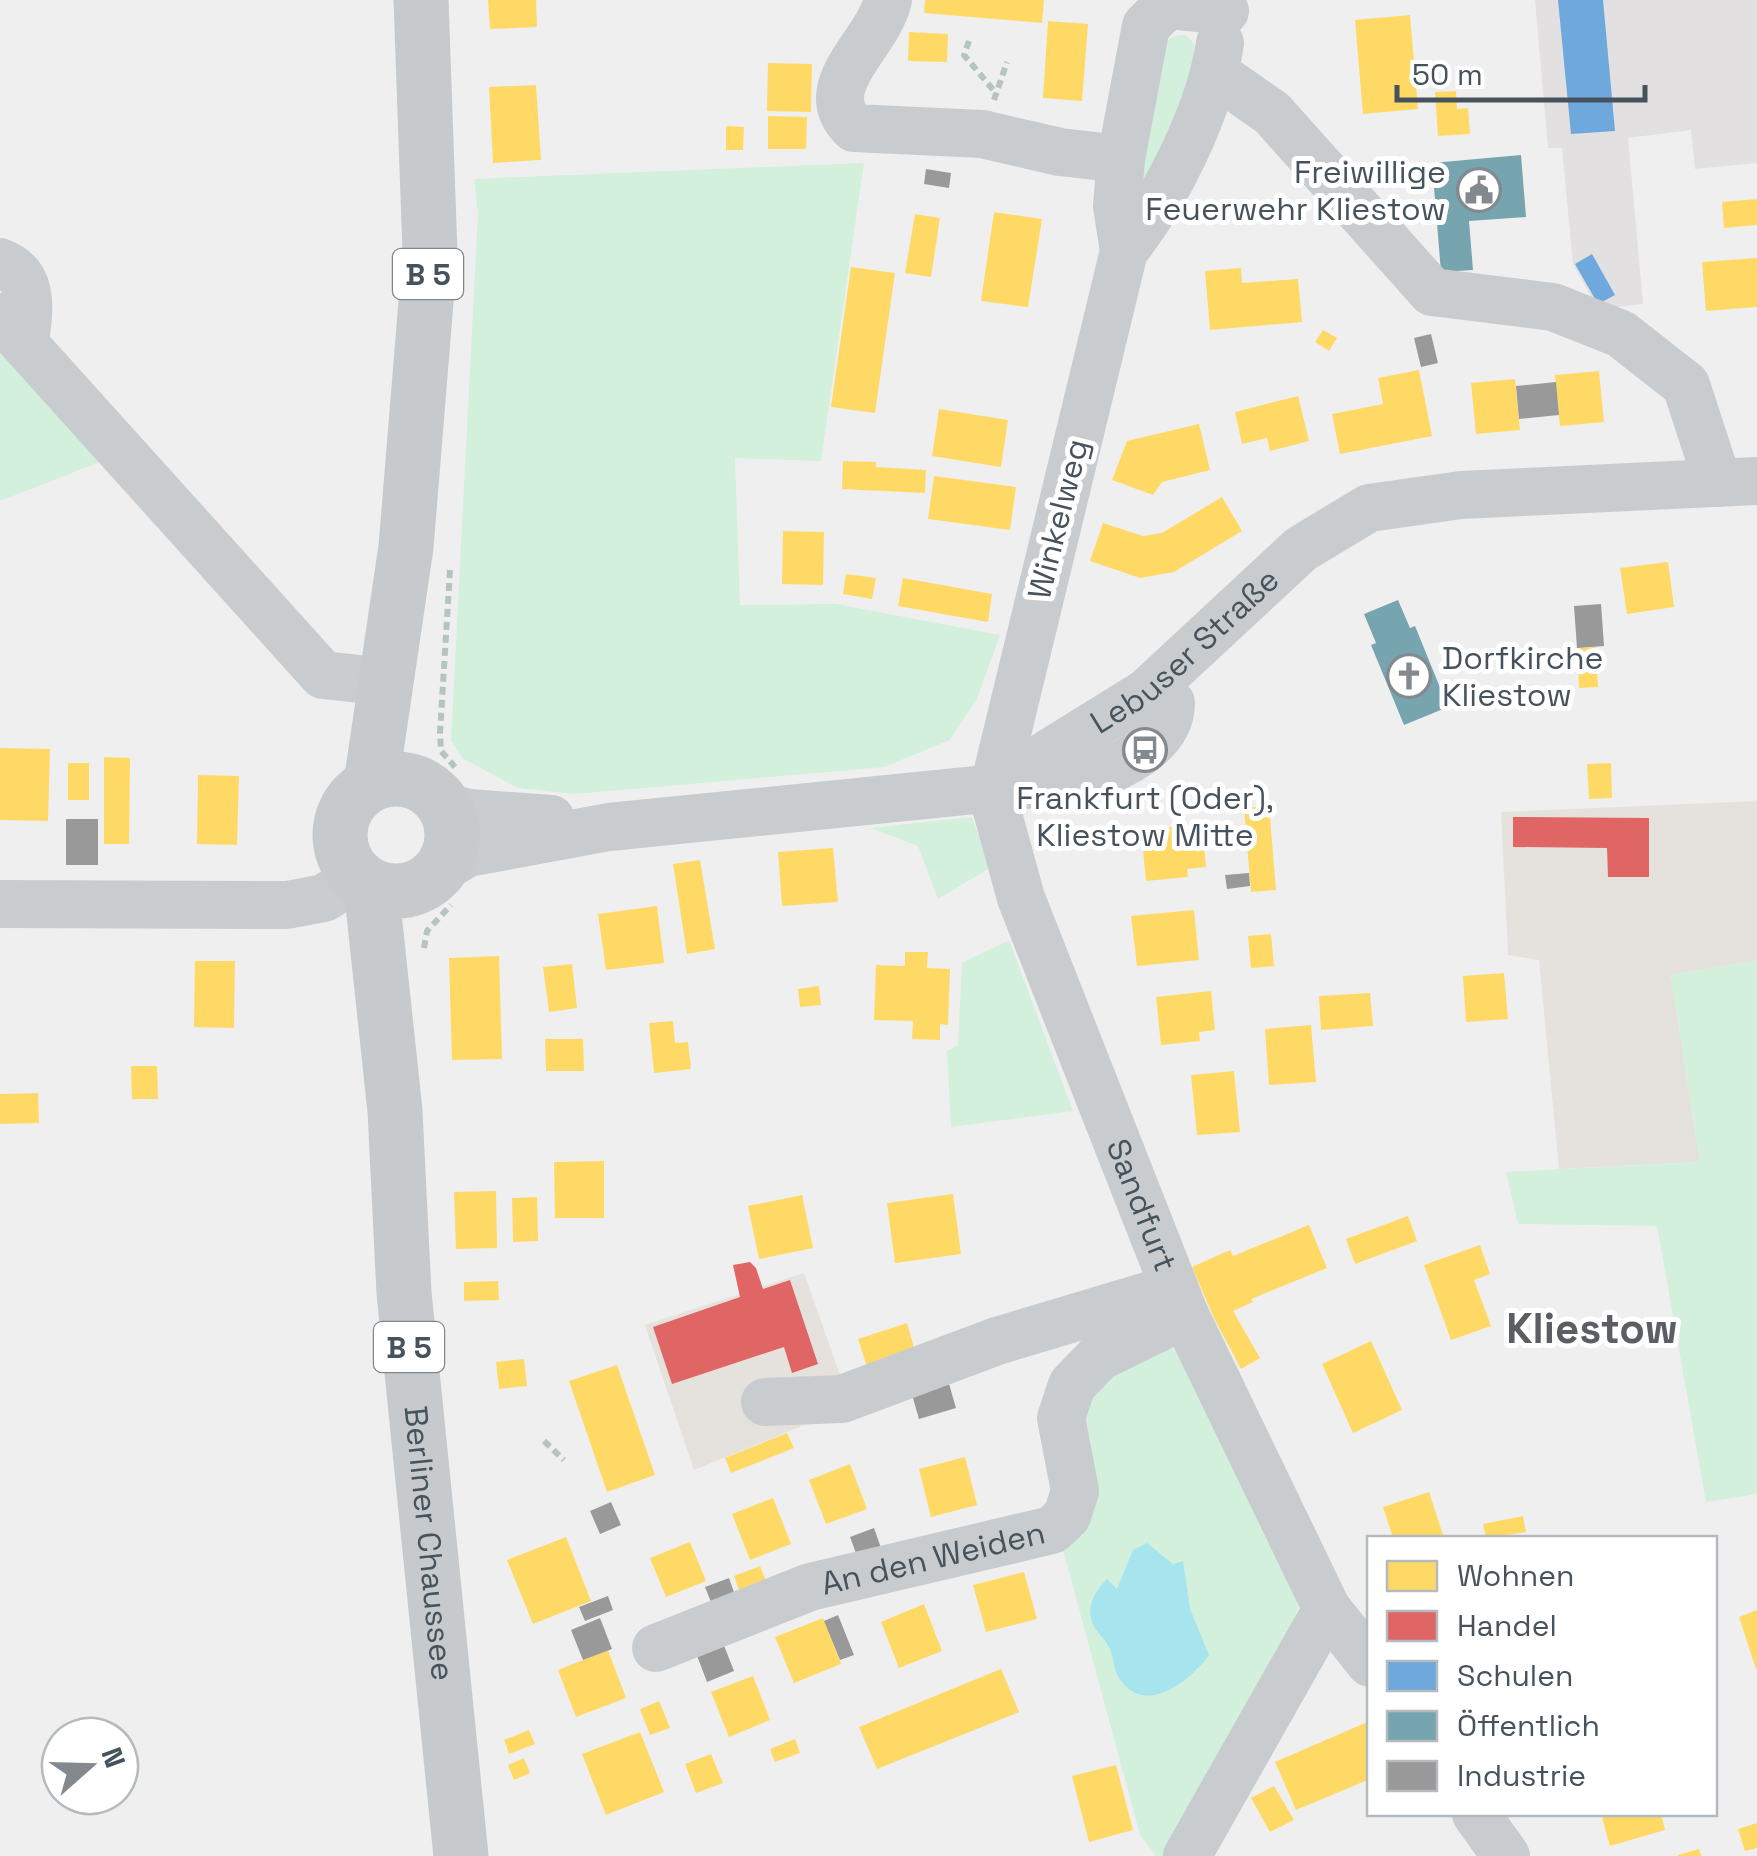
<svg xmlns="http://www.w3.org/2000/svg" width="1757" height="1856" font-family="'Space Grotesk',sans-serif">
<style>
.commercial{fill:#e5e2dd}
.education{fill:#e2e0e1}
.green{fill:#d3f0dc}
.water{fill:#a6e4ee}
.homes{fill:#ffd966}
.shops{fill:#e06666}
.schools{fill:#6fa8dc}
.public{fill:#76a5af}
.industry{fill:#999}
.lines{fill:none;stroke-linecap:round;stroke-linejoin:round}
.path{stroke:#b6c4bf;stroke-width:6;stroke-dasharray:8 5;stroke-linecap:butt}
.minor{stroke:#c9ccce;stroke-width:48}
.major{stroke:#c6cacc;stroke-width:55}
.labels{text-anchor:middle;dominant-baseline:central;stroke-width:10;stroke-linejoin:round;paint-order:stroke}
.shield{fill:#fff;stroke:#7e878d;stroke-width:2.5}
.shield-label{font-size:30px;font-weight:bold;fill:#46535c}
.poi-label{font-size:32px;fill:#46535c;stroke:#fff;text-anchor:end}
.street-label{font-size:32px;fill:#46535c;stroke:#fff}
.district-label{font-size:42px;font-weight:bold;fill:#5b5f63;stroke:#fff}
</style>
<rect width="100%" height="100%" fill="#f0efef"/>
<path class="commercial" d="M1757,801V961L1671,975L1700,1162L1559,1169L1539,960L1508,955L1501,812Z
M804,1273L851,1406L694,1470L645,1325Z"/>
<path class="education" d="M1535,0H1757V163L1695,169L1691,130L1628,138L1643,304L1598,309L1573,264L1562,148H1548Z"/>
<path class="green" d="M1185,35C1225,60 1160,153 1144,183L1138,156L1164,42L1175,36Z
M864,163L821,461L735,458L740,605L836,604L1000,635L977,699L950,740L884,767L575,794L518,788L462,758L451,740L478,213L474,179Z
M0,347L108,459L0,501Z
M972,817L990,868L938,899L918,846L870,828Z
M1009,940L1073,1111L951,1127L947,1051L958,1045L962,963Z
M1757,961V1494L1706,1502L1657,1226L1518,1224L1506,1172L1700,1162L1671,975Z
M1169,1348L1178,1351L1299,1589L1298,1608L1288,1635L1166,1856H1156L1140,1835L1062,1546L1083,1535L1092,1515L1084,1420L1095,1388L1157,1351Z"/>
<path class="water" d="M1147,1543L1173,1564L1183,1561L1190,1609L1209,1655C1191,1680 1145,1718 1119,1678C1113,1669 1114,1656 1109,1647C1106,1640 1099,1635 1095,1628C1084,1609 1094,1593 1107,1579L1117,1589L1133,1550Z"/>
<path class="homes" d="M488,0H536L537,27L490,29Z
M925,0H1044L1042,23L924,13Z
M1410,15L1418,109L1363,114L1355,20Z
M1048,21L1088,24L1082,101L1043,98Z
M909,32L948,34L947,62L908,61Z
M768,63L812,64L811,112L767,111Z
M536,85L541,160L493,163L489,87Z
M1456,91L1457,109L1468,108L1470,134L1438,136L1435,92Z
M768,116L807,117L806,149H768Z
M726,126L744,127L743,150H726Z
M1757,199V225L1724,228L1722,202Z
M994,212L1042,219L1028,307L981,301Z
M915,214L940,218L931,277L905,273Z
M1757,258V307L1706,311L1702,262Z
M851,267L895,273L875,413L831,407Z
M1241,268L1242,283L1298,279L1302,322L1210,330L1205,271Z
M1323,330L1337,338L1329,351L1315,342Z
M1419,370L1432,436L1340,454L1332,414L1383,404L1378,378Z
M1599,371L1604,422L1560,426L1555,375Z
M1515,379L1520,430L1476,434L1471,383Z
M1298,396L1309,441L1270,451L1267,438L1242,444L1235,412Z
M939,409L1008,420L1001,467L932,456Z
M1199,424L1210,470L1162,482L1153,495L1112,480L1127,441Z
M843,461L876,462V467L926,470L925,493L842,489Z
M934,476L1016,487L1010,530L928,519Z
M1222,497L1242,531L1174,572L1140,578L1090,561L1103,523L1143,536L1162,533Z
M783,531L824,532L823,585L782,584Z
M1668,562L1674,607L1627,614L1620,568Z
M846,574L876,578L872,599L843,594Z
M903,578L992,594L988,622L898,606Z
M1596,647L1598,687L1579,688L1577,648Z
M0,748L50,749L48,821L0,820Z
M104,757L130,758L129,844H104Z
M68,763H89V800H68Z
M1611,763L1612,798L1589,799L1587,764Z
M198,775L239,776L237,845L197,844Z
M1269,806L1276,890L1251,892L1244,808Z
M1183,826L1184,838L1203,836L1206,867L1187,869L1188,877L1146,881L1141,830Z
M833,848L838,902L782,906L778,852Z
M700,860L715,949L687,954L673,864Z
M657,906L664,963L606,970L598,914Z
M1194,910L1199,960L1137,966L1131,916Z
M1271,934L1274,966L1251,968L1248,936Z
M905,952H928L927,968L950,969L948,1025L940,1024V1040L912,1039L913,1021L874,1020L876,965L905,966Z
M499,956L502,1059L452,1060L449,958Z
M195,961H235L234,1028L194,1027Z
M572,964L577,1008L549,1012L543,967Z
M1504,973L1508,1019L1466,1022L1463,976Z
M819,986L821,1005L800,1007L798,989Z
M1211,991L1215,1030L1199,1032L1200,1041L1161,1045L1156,997Z
M1370,993L1373,1026L1321,1030L1319,996Z
M673,1021L675,1043L688,1042L691,1069L654,1073L649,1023Z
M1311,1025L1316,1082L1269,1085L1265,1029Z
M545,1039H583L584,1071H546Z
M131,1066H157L158,1099H132Z
M1234,1071L1240,1132L1197,1135L1191,1075Z
M38,1093L39,1123L0,1124V1094Z
M604,1161V1218H555L554,1162Z
M496,1191L497,1248L456,1249L454,1192Z
M953,1194L961,1254L895,1263L887,1203Z
M802,1195L813,1248L759,1259L748,1206Z
M537,1197L538,1241L513,1242L512,1198Z
M1408,1216L1417,1241L1355,1264L1346,1239Z
M1309,1225L1327,1268L1251,1299L1253,1302L1233,1311L1260,1358L1241,1369L1214,1318L1192,1267L1230,1250L1233,1256Z
M1480,1245L1490,1274L1474,1280L1491,1326L1451,1340L1424,1265Z
M498,1281L499,1300L464,1301V1282Z
M907,1323L916,1355L868,1370L858,1339Z
M1371,1341L1402,1410L1353,1433L1322,1364Z
M524,1359L527,1386L499,1389L496,1362Z
M617,1365L655,1475L607,1492L569,1381Z
M787,1433L794,1448L731,1473L725,1458Z
M965,1457L977,1505L931,1517L919,1469Z
M850,1464L867,1509L826,1524L809,1480Z
M1429,1492L1444,1538H1393L1383,1507Z
M773,1498L791,1544L750,1560L732,1514Z
M1523,1516L1526,1532L1486,1538L1483,1524Z
M566,1537L591,1601L533,1624L507,1560Z
M690,1542L706,1581L666,1597L650,1558Z
M760,1566L768,1586L741,1596L734,1576Z
M1024,1572L1037,1619L986,1632L973,1585Z
M924,1604L942,1651L899,1668L881,1622Z
M1757,1610V1669H1756L1739,1617Z
M823,1618L841,1664L794,1683L775,1637Z
M608,1650L626,1698L576,1717L558,1670Z
M1001,1669L1019,1712L877,1769L859,1727Z
M753,1676L770,1720L729,1737L711,1692Z
M659,1701L670,1728L650,1735L640,1709Z
M1365,1723L1370,1733V1779L1296,1810L1275,1762Z
M529,1730L535,1744L509,1754L504,1740Z
M640,1732L664,1792L606,1815L582,1754Z
M795,1739L800,1753L775,1762L770,1749Z
M711,1754L723,1783L696,1793L685,1764Z
M524,1758L530,1773L514,1780L508,1765Z
M1116,1765L1133,1830L1089,1842L1072,1776Z
M1274,1786L1294,1820L1270,1832L1251,1798Z
M1613,1814H1661L1665,1830L1610,1846L1602,1818Z
M1757,1823V1848L1745,1851L1738,1829Z
M1699,1849L1701,1856H1678V1855Z"/>
<path class="shops" d="M1513,817L1649,818V877H1608L1607,848L1513,847Z
M750,1262L756,1268L763,1289L790,1280L818,1364L792,1373L784,1347L672,1384L653,1327L740,1297L733,1265Z"/>
<path class="schools" d="M1558,0H1603L1615,131L1571,134Z
M1592,254L1615,295L1598,304L1575,264Z"/>
<path class="public" d="M1521,155L1526,217L1469,221L1473,270L1441,272L1432,163Z
M1398,600L1410,628L1415,626L1448,707L1404,725L1371,645L1376,643L1364,614Z"/>
<path class="industry" d="M926,169L951,173L949,188L924,184Z
M1431,334L1438,363L1421,367L1414,338Z
M1556,382L1559,415L1519,419L1516,386Z
M1601,604L1604,646L1577,648L1574,606Z
M66,819H98V865H66Z
M1249,873L1250,886L1227,889L1225,875Z
M947,1377L956,1408L919,1419L910,1388Z
M611,1502L621,1525L600,1534L590,1511Z
M874,1528L881,1548L857,1556L850,1537Z
M729,1578L736,1598L713,1607L705,1587Z
M608,1596L613,1610L585,1621L579,1607Z
M838,1615L854,1655L840,1660L824,1621Z
M600,1618L612,1649L583,1660L571,1630Z
M723,1643L734,1671L707,1682L696,1653Z"/>
<g class="lines">
<path class="path" d="M969,41L964,55L995,92
M994,100L1007,62
M450,570L440,733L441,751L455,767
M424,948L427,931L451,905
M544,1441L564,1460"/>
<g class="minor">
<path d="M888,0C877,46 812,86 854,128L982,134L1060,152L1121,159"/>
<path id="s1" d="M1225,11L1167,5L1146,26L1121,159L1117,206L1124,251L994,787L996,807L1021,898L1185,1315L1327,1609L1370,1663"/>
<path d="M1216,74L1272,113L1432,292L1553,307L1621,334L1686,385L1718,483"/>
<path d="M1124,251C1167,197 1210,111 1220,43"/>
<path d="M0,262C36,276 29,310 25,342"/>
<path d="M0,317L323,675L387,682"/>
<path id="s2" d="M994,787L1146,693L1301,549L1369,508L1461,495L1757,481"/>
<path d="M445,807L469,813L551,819"/>
<path d="M442,868L468,853L609,827L1084,779C1118,769 1171,744 1171,703L1164,697L1146,693"/>
<path d="M0,904L287,905L324,898L357,877"/>
<path d="M765,1402L842,1399L997,1341L1174,1288"/>
<path id="s3" d="M656,1648L810,1587L1052,1530L1067,1516L1075,1491L1061,1418L1072,1385L1099,1357L1185,1315"/>
<path d="M1476,1814L1506,1856"/>
<path d="M1187,1856L1327,1609"/>
</g>
<g class="major">
<circle cx="396" cy="835" r="56"/>
<path d="M371,784L406,547L430,253L421,0"/>
<path id="s4" d="M371,886L395,1111L404,1293L461,1856"/>
</g>
</g>
<defs>
<g id="civic-ring" transform="scale(2.25)"><circle r="9.5" fill="#fff" stroke="#828a8f" stroke-width="1.5"/><path d="M-.6-6.5H3V-4.5H.6V-3L4-1V1h2V6H-6V1h2V-1L-.6-3ZM-1.2 2.5V6h2.4V2.5Z" fill="#828a8f"/></g>
<g id="church-ring" transform="scale(2.25)"><circle r="9.5" fill="#fff" stroke="#828a8f" stroke-width="1.5"/><path d="M-1.2-6h2.4v3.5h3.3v2.4h-3.3V6h-2.4V-.1h-3.3v-2.4h3.3Z" fill="#828a8f"/></g>
<g id="bus-ring" transform="scale(2.25)"><circle r="9.5" fill="#fff" stroke="#828a8f" stroke-width="1.5"/><path d="M-5-6H5V4H4V6H2V4H-2V6H-4V4H-5ZM-3.5-4V0h7V-4ZM-3.5 1.2v1.5H-2V1.2ZM2 1.2v1.5H3.5V1.2Z" fill="#828a8f"/></g>
</defs>
<g fill-rule="evenodd">
<use href="#civic-ring" x="1479" y="190"/>
<use href="#church-ring" x="1409" y="676"/>
<use href="#bus-ring" x="1145" y="750"/>
</g>
<g class="labels">
<g class="shield">
<rect x="393" y="249" width="70" height="50" rx="8"/>
<rect x="374" y="1322" width="70" height="50" rx="8"/>
</g>
<g class="shield-label">
<text x="428" y="274">B 5</text>
<text x="409" y="1347">B 5</text>
</g>
<g class="poi-label">
<text x="1446" y="172">Freiwillige<tspan x="1446" dy="37">Feuerwehr Kliestow</tspan></text>
<text x="1442" y="658" text-anchor="start">Dorfkirche<tspan x="1442" dy="37">Kliestow</tspan></text>
<text x="1145" y="798" text-anchor="middle">Frankfurt (Oder),<tspan x="1145" dy="37">Kliestow Mitte</tspan></text>
</g>
<g class="street-label">
<text transform="translate(1058 519) rotate(-76)">Winkelweg</text>
<text stroke="none"><textPath href="#s2" startOffset="235">Lebuser Straße</textPath></text>
<text stroke="none"><textPath href="#s1" startOffset="1312">Sandfurt</textPath></text>
<text stroke="none"><textPath href="#s4" startOffset="660">Berliner Chaussee</textPath></text>
<text stroke="none"><textPath href="#s3" startOffset="292">An den Weiden</textPath></text>
</g>
<g class="district-label">
<text x="1592" y="1328">Kliestow</text>
</g>
</g>
<rect x="1367" y="1536" width="350" height="280" fill="#ffffff" stroke="#b5babe" stroke-width="2.5"/>
<rect x="1387" y="1561" width="50" height="30" fill="#ffd966" stroke="#b5babe" stroke-width="2.5"/>
<text x="1457" y="1586" font-size="30" fill="#46535c">Wohnen</text>
<rect x="1387" y="1611" width="50" height="30" fill="#e06666" stroke="#b5babe" stroke-width="2.5"/>
<text x="1457" y="1636" font-size="30" fill="#46535c">Handel</text>
<rect x="1387" y="1661" width="50" height="30" fill="#6fa8dc" stroke="#b5babe" stroke-width="2.5"/>
<text x="1457" y="1686" font-size="30" fill="#46535c">Schulen</text>
<rect x="1387" y="1711" width="50" height="30" fill="#76a5af" stroke="#b5babe" stroke-width="2.5"/>
<text x="1457" y="1736" font-size="30" fill="#46535c">Öffentlich</text>
<rect x="1387" y="1761" width="50" height="30" fill="#999999" stroke="#b5babe" stroke-width="2.5"/>
<text x="1457" y="1786" font-size="30" fill="#46535c">Industrie</text>
<g transform="translate(90 1766) rotate(70)"><circle r="48" fill="#ffffff" stroke="#b5babe" stroke-width="2.5"/>
<path d="M0-8L18 38L0 25L-18 38Z" fill="#828a8f"/>
<text y="-15" font-size="28" font-weight="bold" text-anchor="middle" fill="#46535c">N</text>
</g>
<path d="M1397 85v15h248v-15" fill="none" stroke="#46535c" stroke-width="5"/>
<text x="1412" y="85" font-size="30" fill="#46535c" stroke="#ffffff" stroke-width="8" paint-order="stroke">50 m</text>
</svg>
